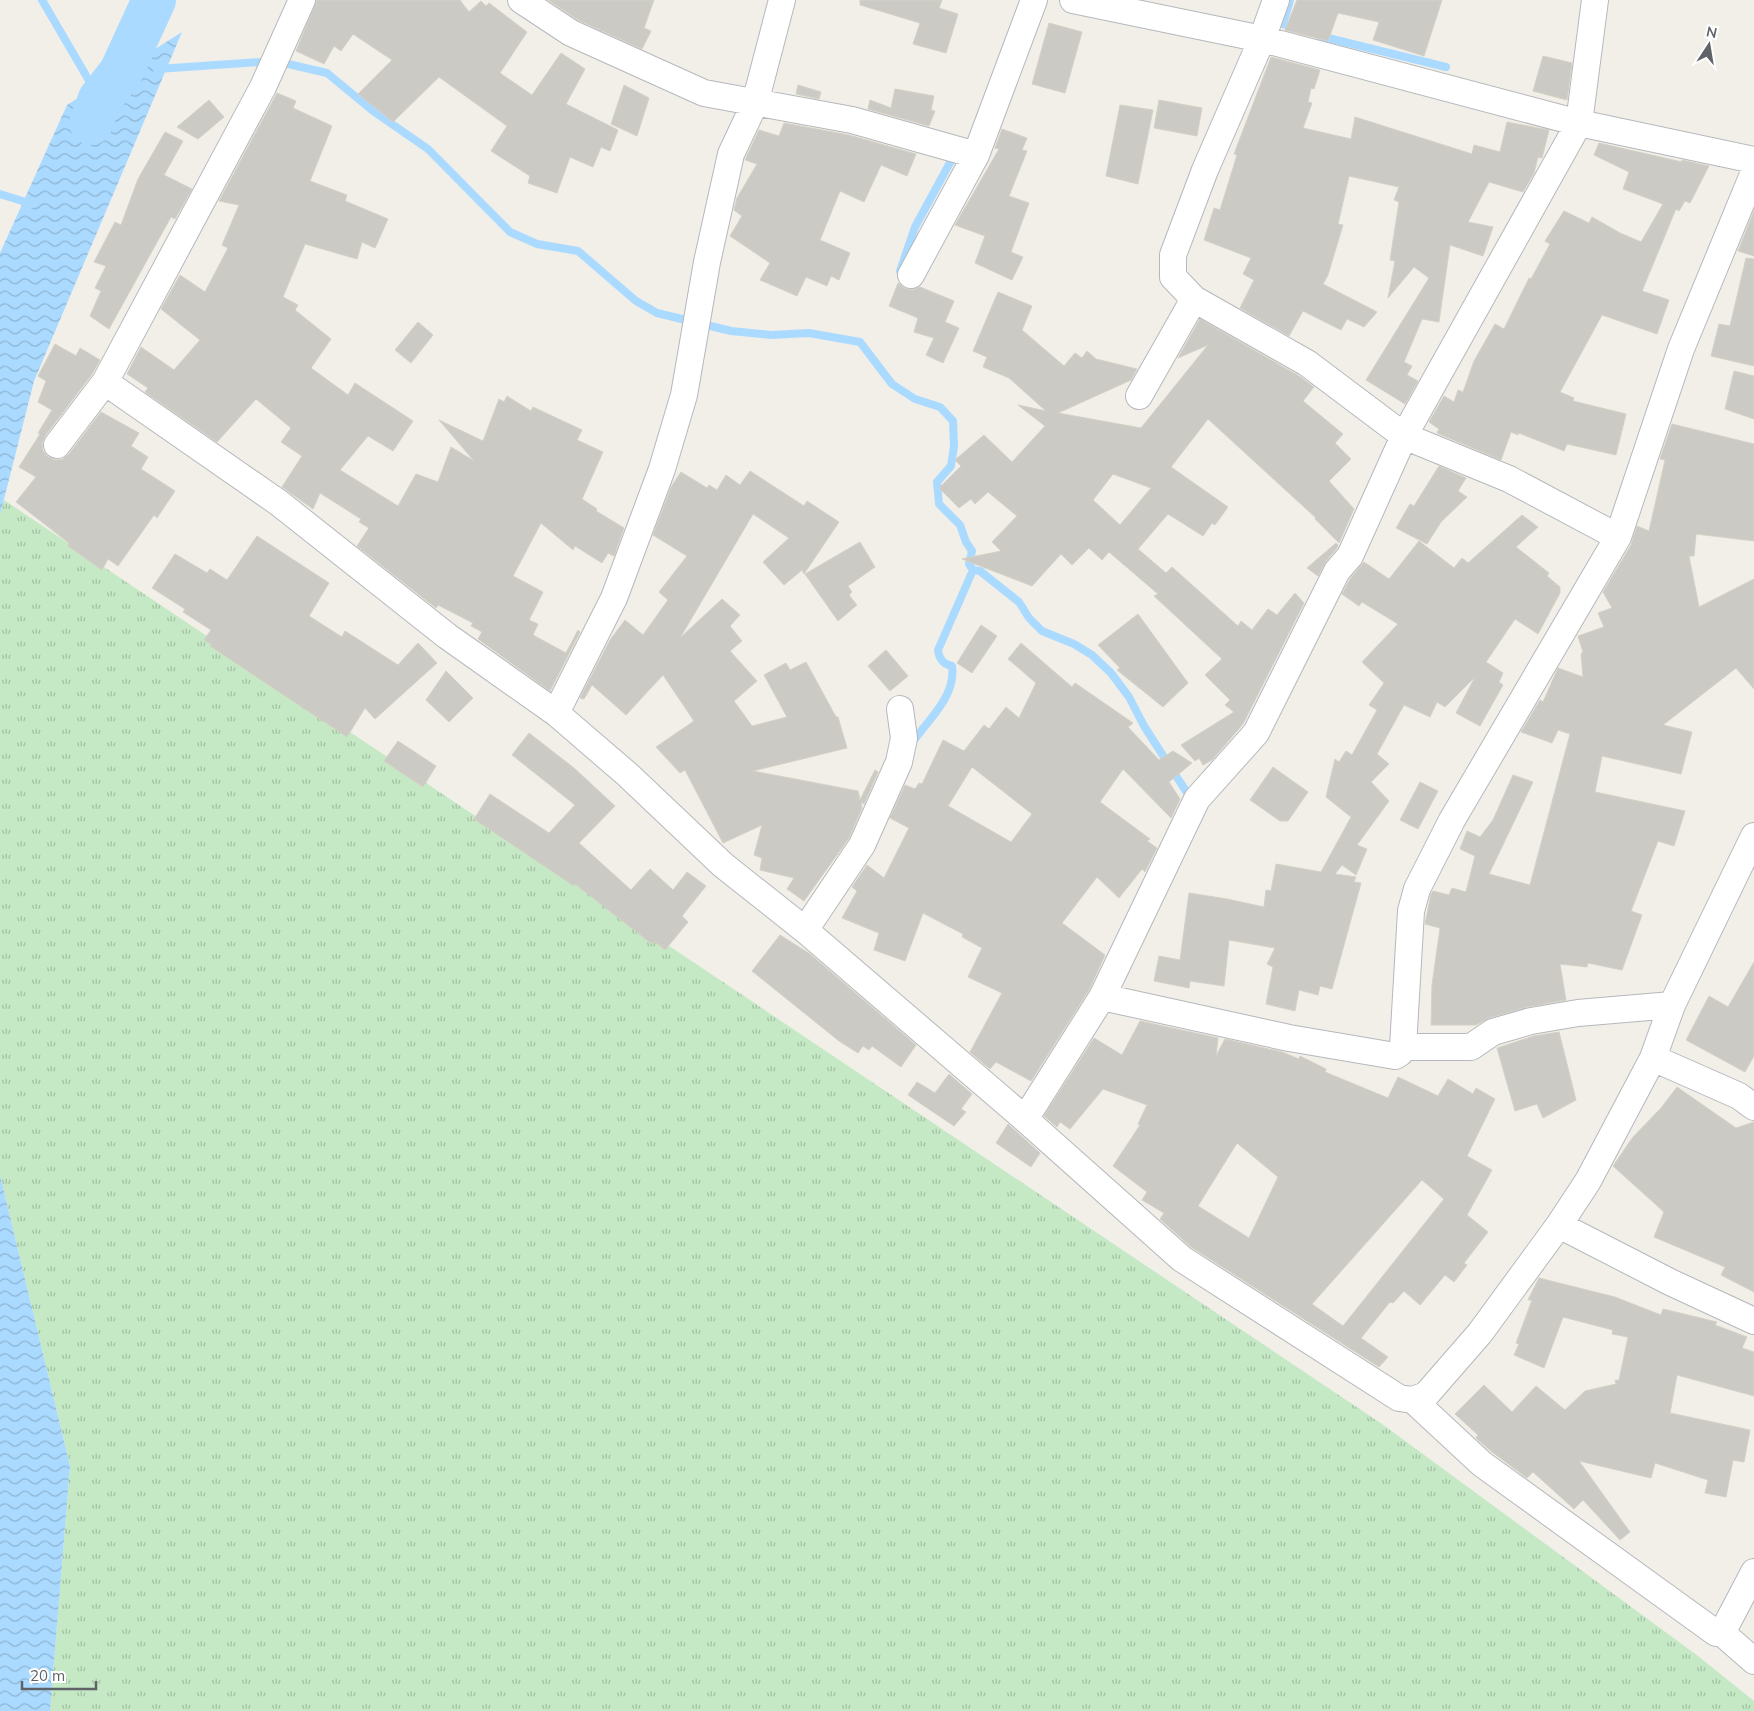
<svg xmlns="http://www.w3.org/2000/svg" width="1754" height="1711" font-family="Mulish,sans-serif">
<style>
.grass{fill:url(#grass-tufts)}
.water{fill:url(#water-waves)}
.lines{fill:none;stroke-linecap:round;stroke-linejoin:round}
.stream{stroke:#aadaff;stroke-width:8}
.river{stroke:#aadaff;stroke-width:44}
.building{fill:#cccac5;stroke:#d6d1c6;fill-rule:evenodd}
.street-casing{stroke:#b5b8bc;stroke-width:28}
.street{stroke:#fff;stroke-width:26}
</style>
<defs>
<pattern id="grass-tufts" width="24" height="20" patternUnits="userSpaceOnUse" patternTransform="scale(1.25)"><rect width="24" height="20" fill="#c5e8c5"/><path d="M3 7l-1-3M5 7V3M7 7l1-3M15 17l-1-3M17 17v-4M19 17l1-3" fill="none" stroke="#a3c0a4"/></pattern>
<pattern id="water-waves" width="16" height="10" patternUnits="userSpaceOnUse" patternTransform="scale(1.25)"><rect width="16" height="10" fill="#aadaff"/><path d="M0 5q4-4 8 0t8 0" fill="none" stroke="#8eb4d2"/></pattern>
</defs>
<rect width="100%" height="100%" fill="#f1efe8"/>
<path class="grass" d="M4,500L1382,1424L1698,1656L1754,1701V1711H50L70,1466L0,1175V515Z"/>
<path class="water" d="M182,32L34,381L0,515V253L67,105Z
M0,1175L70,1466L50,1711H0Z"/>
<g class="lines">
<path class="stream" d="M42,0L98,96
M1290,0L1283,24L1295,27
M1320,36L1446,67
M157,69L275,61L327,73L373,111L428,149L510,232L537,244L578,251L636,301L657,313L731,331L771,335L809,333L860,342L892,384L915,399L940,407L953,421L954,446L951,466L937,482L939,504L960,525L966,542L972,551L969,564L973,570L980,571L1019,602L1029,618L1042,631L1074,644L1092,655L1111,673L1129,697L1144,726L1191,799
M0,194L32,204
M900,271L915,227L952,159
M915,739C931,717 956,695 952,666C943,664 939,659 938,650L973,570"/>
<path class="river" d="M91,123L100,99L121,72L154,0"/>
</g>
<path class="building" d="M317,0H460L469,12L481,1L486,6L489,3L527,32L500,73L532,95L561,53L585,69L566,104L618,130L610,151L601,147L593,167L570,157L557,193L528,183L530,176L491,151L507,126L439,77L393,122L358,94L392,60L353,34L341,51L334,46L324,64L296,51Z
M548,0H654L644,28L651,31L642,49L578,20Z
M860,0H942L939,8L958,14L946,53L913,44L920,23L860,5Z
M1297,0H1442L1424,56L1373,40L1379,22L1338,13L1328,41L1285,30Z
M1049,23L1082,32L1065,93L1032,84Z
M1543,56L1572,63L1567,100L1533,91Z
M1271,57L1320,70L1314,89L1311,88L1308,102L1312,103L1303,128L1351,139L1355,117L1472,154L1474,145L1500,152L1507,122L1549,130L1542,158L1538,157L1534,173L1523,192L1489,182L1468,222L1493,227L1483,256L1450,245L1439,322L1422,319L1404,362L1412,366L1407,375L1418,381L1405,404L1366,380L1429,278L1414,267L1388,298L1395,261L1390,260L1399,202L1394,200L1399,187L1349,176L1338,224L1343,225L1328,275L1323,284L1377,312L1364,327L1347,319L1341,330L1303,311L1289,336L1240,308L1254,280L1243,274L1251,258L1204,240L1214,208L1220,210L1237,155L1234,154Z
M624,85L649,98L637,136L611,124Z
M798,85L821,92L819,99L796,94Z
M895,89L934,96L931,110L935,111L929,126L868,109L870,100L891,108Z
M277,93L296,101L293,108L332,126L310,181L347,195L345,201L388,219L375,248L362,242L357,259L305,244L283,297L298,305L295,310L331,339L311,368L348,395L355,383L413,421L393,451L368,436L340,470L398,506L416,474L438,482L451,447L474,461L439,420L483,441L499,399L504,402L507,396L531,411L533,407L582,430L577,440L603,452L582,499L597,509L596,511L624,528L614,556L608,553L602,563L575,546L573,550L541,523L513,576L543,592L529,620L538,624L533,635L566,653L578,630L580,632L550,691L478,639L482,632L471,626L473,623L438,605L436,608L357,546L369,528L359,522L361,519L320,493L313,509L282,487L302,456L281,442L291,428L256,399L217,442L145,392L148,388L127,374L141,347L174,370L200,340L161,309L180,275L205,292L228,248L222,245L239,205L219,201Z
M209,100L224,117L198,139L177,127Z
M1159,100L1202,108L1197,136L1154,128Z
M1120,105L1153,110L1138,184L1106,176Z
M784,123L849,135L916,154L907,176L881,165L864,202L840,191L820,240L850,253L839,280L831,276L827,286L806,277L797,296L760,280L770,263L730,236L742,216L734,210L737,198L757,164L745,160L759,130L779,136Z
M1002,129L1027,138L1022,150L1027,151L1009,196L1029,203L1011,252L1023,257L1012,280L975,263L985,236L955,225L999,149L995,148Z
M165,132L183,141L164,175L192,189L175,219L171,217L109,329L90,316L101,291L95,288L106,266L94,262L115,222L121,225L138,179Z
M1599,143L1682,162V160L1709,166L1690,203L1685,201L1679,211L1676,209L1642,291L1669,300L1657,334L1602,315L1560,392L1574,398L1573,401L1626,414L1616,455L1567,444L1564,451L1519,433L1518,435L1511,432L1501,460L1437,433L1439,429L1429,422L1444,396L1454,402L1458,390L1463,392L1474,361L1495,324L1504,329L1529,278L1531,279L1550,244L1545,241L1564,211L1589,223L1592,217L1620,233L1641,242L1663,204L1623,189L1629,172L1594,155Z
M1754,211V256L1738,251Z
M1746,258L1754,259V366L1711,356L1719,324L1730,326Z
M898,283L904,288L912,290L920,287L954,301L945,322L959,328L943,363L926,355L934,338L914,332L918,318L889,306Z
M998,292L1032,306L1022,330L1064,366L1075,353L1082,358L1087,351L1096,359L1137,369L1131,380L1058,413L1141,428L1208,345L1178,358L1200,319L1299,376L1314,387L1303,401L1343,434L1335,443L1351,459L1329,481L1354,509L1339,543L1315,519L1316,518L1208,419L1171,467L1228,507L1215,525L1212,523L1203,536L1168,514L1138,549L1166,573L1172,567L1238,626L1241,621L1252,630L1268,609L1277,615L1295,593L1304,603L1243,724L1212,760L1203,765L1199,758L1195,761L1181,745L1234,712L1225,705L1230,700L1205,675L1222,659L1154,596L1158,594L1109,552L1102,560L1089,548L1072,565L1061,554L1032,586L962,559L1001,551L992,542L1017,516L988,492L975,504L971,499L959,508L939,488L961,466L955,460L984,435L1012,462L1045,426L1018,405L1046,411L1009,378L983,367L987,357L973,351ZM1113,474L1151,488L1120,525L1093,500Z
M418,322L433,335L411,363L395,350Z
M55,344L76,356L80,348L100,360L92,374L45,436L42,444L43,451L48,457L56,460L63,459L69,454L101,412L139,433L131,446L148,457L141,469L175,491L157,518L154,515L118,566L108,559L102,570L68,546L69,543L16,502L36,477L19,467L40,434L38,433L52,410L38,402L46,381L38,376Z
M1734,371L1754,376V419L1725,409Z
M1672,424L1754,444V541L1696,534L1694,556H1689L1699,607L1754,579V689L1736,668L1663,725L1692,732L1681,774L1602,756L1595,792L1685,811L1674,846L1658,841L1631,911L1642,915L1622,970L1588,963L1587,967L1560,964L1566,1000L1527,1007L1489,1018L1476,1025H1431L1432,985L1440,928L1425,924L1431,894L1433,891L1449,895L1452,888L1466,892L1475,856L1460,849L1467,831L1480,837L1493,820L1513,775L1533,782L1489,874L1530,885L1570,734L1558,730L1552,743L1521,732L1540,700L1543,702L1558,668L1583,677L1581,654L1583,652L1578,636L1604,627L1598,613L1612,608L1603,592L1631,545L1637,526L1649,531L1665,460L1660,459Z
M1439,466L1466,478L1458,491L1467,497L1441,522L1427,544L1396,528L1410,504L1414,506Z
M750,471L804,506L807,501L839,522L804,574L802,570L784,585L763,562L789,538L753,514L680,638L722,599L740,615L730,626L742,641L730,651L757,681L734,701L752,726L787,717L764,675L786,663L790,670L806,662L836,717H838L847,748L753,771L858,791L860,800L875,770L878,772L864,804L861,802L862,808L849,838L804,901L787,889L794,878L760,870L762,858L754,855L762,825L723,843L685,770L680,773L656,747L694,721L663,675L626,715L592,685L584,699L580,698L610,640L625,620L643,635L668,600L659,592L687,556L653,535L671,487L681,472L707,488L709,485L717,490L726,475L740,485Z
M1522,515L1538,527L1516,547L1549,573L1547,576L1560,587V593L1538,634L1515,619L1486,662L1503,673L1499,682L1503,685L1480,726L1456,713L1475,677L1445,707L1437,702L1430,717L1404,705L1377,754L1389,764L1371,782L1389,801L1357,845L1367,849L1356,875L1342,865L1335,874L1356,877L1354,882L1361,883L1332,989L1320,986L1318,995L1299,990L1295,1011L1266,1004L1273,967L1267,964L1275,948L1229,940L1224,986L1190,981L1189,988L1154,981L1159,956L1180,960L1189,893L1227,899L1264,907L1266,890L1271,891L1276,864L1321,872L1351,817L1326,797L1335,759L1339,762L1346,751L1352,755L1377,710L1369,705L1384,683L1362,662L1398,624L1362,602L1359,606L1342,594L1350,579L1364,562L1389,579L1419,541L1454,568L1462,558L1468,563Z
M257,536L329,583L309,616L342,637L345,631L398,665L418,643L437,663L375,719L365,708L347,737L210,646L211,644L204,640L211,630L183,612L185,609L152,588L175,554L207,573L210,569L227,580Z
M860,542L875,567L848,586L852,592L849,595L857,605L838,621L805,574Z
M1336,543L1338,545L1337,548L1326,561L1318,576L1307,568Z
M1138,614L1188,683L1163,707L1117,670L1120,668L1098,645Z
M981,625L997,636L972,673L957,663Z
M1021,643L1072,687L1075,683L1133,723L1128,727L1159,760L1173,751L1192,763L1169,782L1180,799L1171,818L1123,769L1100,802L1150,839L1147,841L1157,848L1145,872L1142,869L1119,898L1097,877L1062,923L1105,955L1089,990L1031,1081L996,1062L990,1069L970,1052L1002,993L968,977L982,948L962,937L963,934L923,913L905,961L874,950L879,933L842,918L857,891L852,887L867,865L884,878L909,828L890,818L905,785L915,789L919,783L922,784L943,740L964,751L984,725L989,729L1006,707L1019,718L1036,683L1008,659ZM972,767L1032,814L1011,842L948,806Z
M886,650L908,676L890,691L868,666Z
M446,671L473,698L449,722L426,700Z
M529,733L574,768L615,806L579,843L631,890L650,869L673,890L687,872L706,886L682,916L688,922L665,950L654,941L652,944L575,884L574,886L474,819L490,794L549,833L575,805L512,755Z
M398,741L436,766L423,787L384,761Z
M1273,767L1308,792L1288,821H1280L1250,800Z
M1420,782L1438,791L1418,829L1400,820Z
M780,935L810,954L916,1045L901,1067L872,1046L869,1050L863,1046L858,1053L839,1041L752,971Z
M1754,962V1056L1745,1072L1686,1040L1709,996L1728,1007Z
M1140,1021L1218,1038L1216,1056L1225,1039L1282,1052L1299,1059L1300,1056L1326,1069L1325,1072L1388,1098L1398,1077L1438,1096L1448,1079L1473,1094L1476,1088L1495,1099L1467,1156L1492,1170L1467,1215L1488,1232L1464,1263L1467,1265L1454,1282L1445,1275L1420,1305L1404,1291L1393,1303L1390,1302L1361,1338L1388,1357L1379,1367L1191,1247L1160,1219L1164,1213L1142,1200L1147,1192L1113,1166L1140,1125L1138,1124L1147,1105L1103,1089L1070,1129L1060,1122L1057,1127L1044,1116L1094,1038L1122,1055ZM1237,1143L1278,1177L1249,1238L1198,1206ZM1422,1180L1444,1199L1343,1326L1312,1304Z
M1559,1032L1576,1100L1543,1118L1537,1104L1515,1111L1497,1048L1534,1036Z
M949,1074L972,1094L961,1109L966,1112L954,1126L908,1095L917,1082L935,1093Z
M1677,1087L1736,1128L1754,1122V1292L1721,1275L1725,1267L1654,1237L1664,1212L1613,1166L1633,1137L1661,1108Z
M1008,1124L1040,1153L1031,1167L996,1143Z
M1539,1278L1615,1297L1661,1315L1663,1309L1717,1322L1715,1325L1747,1337L1742,1348L1754,1352V1396L1677,1375L1670,1413L1750,1430L1744,1462L1733,1460L1726,1497L1705,1493L1708,1480L1655,1463L1651,1478L1579,1461L1630,1532L1620,1540L1583,1500L1574,1509L1533,1472L1527,1478L1492,1452L1476,1438L1478,1435L1455,1414L1484,1385L1512,1412L1536,1386L1565,1410L1585,1391L1616,1384L1615,1380H1619L1628,1337L1612,1334L1613,1330L1563,1317L1544,1368L1514,1355L1519,1344L1516,1343L1532,1300H1528Z"/>
<g class="lines">
<g class="street-casing">
<path id="street" d="M521,0L571,33L704,93L852,120L976,155
M1073,0L1262,39L1579,123L1754,160
M1276,0L1262,39L1205,170L1173,255V277L1194,299L1307,363L1404,436L1509,479L1618,537
M911,275L976,155L1034,0
M105,382L279,503L447,636L556,713L628,775L723,865L805,930L1025,1119L1182,1259L1399,1398L1413,1400L1426,1395L1480,1333L1559,1225L1588,1181L1653,1058L1672,1005L1754,836
M1139,396L1194,299
M57,445L105,382L263,87L302,0
M556,713L614,598L662,469L684,395L707,262L731,154L755,103L782,0
M805,930L862,845L899,762L904,738L900,709
M1102,997L1289,1038L1395,1056L1400,1053L1403,1047L1411,911L1417,889L1452,820L1618,537L1681,349L1754,172
M1403,1047H1471L1493,1032L1531,1021L1578,1013L1672,1005
M1653,1058L1739,1096L1754,1107
M1025,1119L1102,997L1197,799L1256,733L1337,571L1350,556L1404,436L1579,123L1595,0
M1559,1225L1670,1282L1754,1321
M1413,1400L1482,1464L1716,1633H1722L1754,1661
M1722,1633L1754,1572"/>
</g>
<use href="#street" class="street"/>
</g>
<g transform="translate(1709 45) rotate(12)" stroke="#ffffff" stroke-width="4" paint-order="stroke">
<path d="M0-4L9 19L0 12L-9 19Z" fill="#5f6368"/>
<text y="-8" font-size="14" font-weight="bold" text-anchor="middle" fill="#5f6368">N</text>
</g>
<path d="M22 1681v8h74v-8" fill="none" stroke="#5f6368" stroke-width="2.5"/>
<text x="30" y="1681" font-size="15" fill="#5f6368" stroke="#ffffff" stroke-width="4" paint-order="stroke">20 m</text>
</svg>
